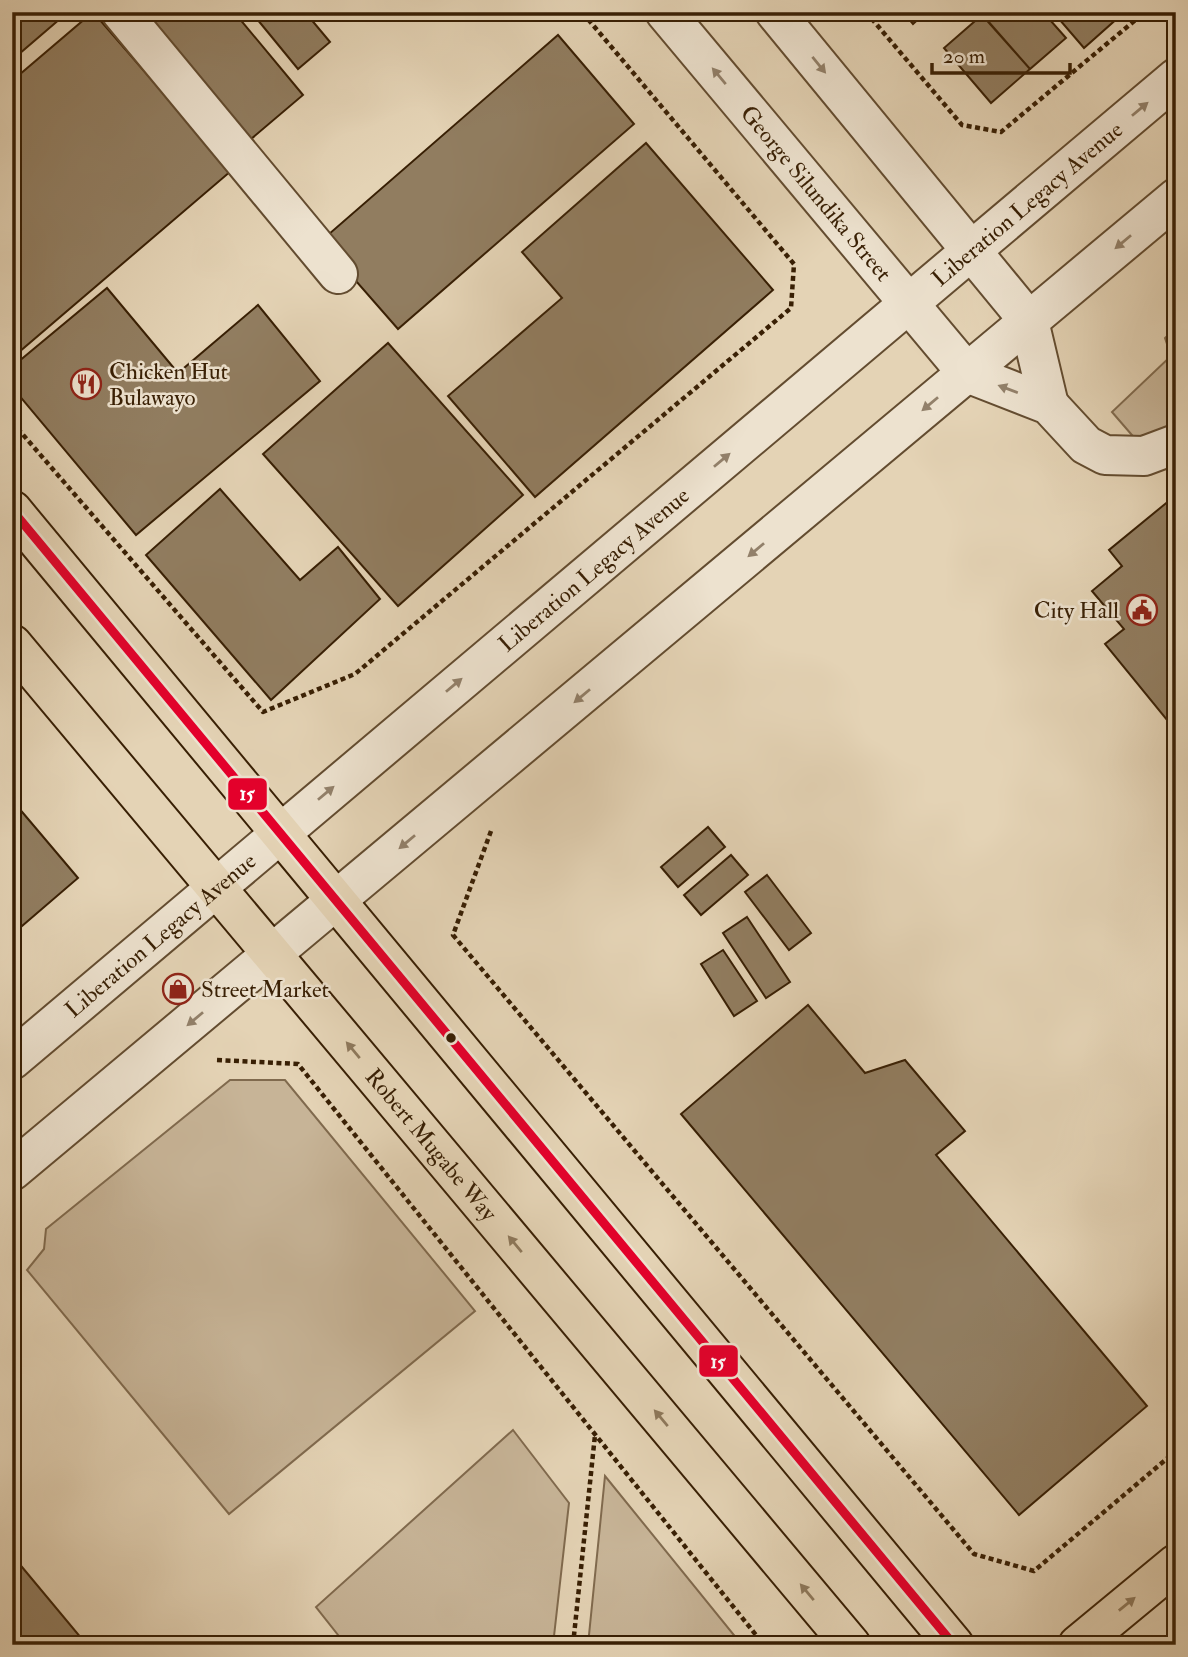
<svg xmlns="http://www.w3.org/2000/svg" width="1188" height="1657" font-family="'IM FELL Double Pica',serif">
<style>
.green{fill:#c7b497;stroke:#806a4e;stroke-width:2}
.building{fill:#917d60;stroke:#381f04;stroke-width:2}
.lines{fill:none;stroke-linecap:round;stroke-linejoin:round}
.minor-casing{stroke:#634c30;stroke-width:42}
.major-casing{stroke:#381f04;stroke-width:42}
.highway-casing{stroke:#381f04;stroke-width:42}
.path{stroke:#381f04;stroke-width:4.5;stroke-dasharray:5 3.5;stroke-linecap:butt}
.minor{stroke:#ede2cf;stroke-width:38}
.major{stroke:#e4d3b5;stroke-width:38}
.highway{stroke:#e4d3b5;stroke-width:38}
.bus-1-casing{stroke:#ede2cf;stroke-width:14}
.bus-1{stroke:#e4002b;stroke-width:9}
.oneway{fill:#92806a}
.oneway2{fill:#8e795c}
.bus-dot{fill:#381f04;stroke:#ede2cf;stroke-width:2.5}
.labels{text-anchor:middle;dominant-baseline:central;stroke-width:5;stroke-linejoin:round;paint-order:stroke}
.street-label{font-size:23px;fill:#381f04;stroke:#ede2cf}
.poi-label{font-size:23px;fill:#381f04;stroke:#ede2cf;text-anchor:start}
.line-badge{stroke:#ede2cf;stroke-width:2.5}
.badge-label{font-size:19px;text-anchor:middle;font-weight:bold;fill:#fff}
</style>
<rect width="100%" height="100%" fill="#e4d3b5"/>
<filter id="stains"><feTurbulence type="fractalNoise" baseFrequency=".00286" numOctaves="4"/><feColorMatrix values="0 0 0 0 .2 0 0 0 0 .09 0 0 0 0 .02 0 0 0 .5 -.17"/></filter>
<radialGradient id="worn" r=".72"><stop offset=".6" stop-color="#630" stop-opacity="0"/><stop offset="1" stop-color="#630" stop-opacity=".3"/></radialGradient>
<path class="green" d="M1176,328V422L1144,449L1112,412L1171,356L1165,338Z
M230,1080H285L475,1311L229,1514L27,1270L44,1249L46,1229Z
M513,1430L569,1503L553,1645H346L316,1607Z
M605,1476L742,1645H588Z"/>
<path class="building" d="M12,12H68L12,60Z
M93,12L231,171L12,358V81Z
M134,12H234L303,95L244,145Z
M265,12H305L330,42L298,69L257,19Z
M903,12H926L913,24Z
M980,12H1043L1066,38L1030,69Z
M1053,12H1117L1120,16L1084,48Z
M982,15L1030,69L991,103L944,48Z
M558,35L634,124L398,329L321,241Z
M646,143L773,290L535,497L448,396L562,298L522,252Z
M107,288L178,373L258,305L320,381L136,535L12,387V367Z
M388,343L523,495L398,606L263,454Z
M220,489L300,580L338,547L380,599L271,700L146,555Z
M1176,495V731L1105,644L1124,629L1092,591L1122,566L1109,550Z
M12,800L78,878L15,932L12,928Z
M708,827L725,847L678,887L661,867Z
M731,855L748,875L701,915L684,895Z
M767,875L811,933L789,950L745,892Z
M747,917L790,982L766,998L723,933Z
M723,950L757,1001L734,1016L701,964Z
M808,1005L865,1073L905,1060L965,1131L936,1155L1147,1406L1019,1515L681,1114Z
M12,1555L87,1645H12Z"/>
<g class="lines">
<g class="minor-casing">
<g id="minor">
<path d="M121,12L338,274"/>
<path id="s1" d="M665,12L967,373L1049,405L1086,445L1105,455L1144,456L1176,444"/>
<path d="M775,12L1029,321L1049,405"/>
<path id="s2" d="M12,1060L1176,78"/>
<path d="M12,1171L1176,198"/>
</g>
</g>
<g class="major-casing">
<g id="major">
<path d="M12,510L954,1645"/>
<path id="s3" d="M12,644L851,1645"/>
</g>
</g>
<g class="highway-casing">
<path id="highway" d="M1078,1645L1176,1564"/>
</g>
<path class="path" d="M866,12L962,125L1001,132L1145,12
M12,422L263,712L355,674L791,308L794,264L582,12
M491,831L453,935L974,1554L1034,1571L1176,1451
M217,1060L298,1064L764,1645
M573,1645L595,1435"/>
<use href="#minor" class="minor"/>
<use href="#major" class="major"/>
<use href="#highway" class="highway"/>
<g class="bus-1-casing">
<path id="bus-1" d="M12,510L954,1645"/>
</g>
<use href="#bus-1" class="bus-1"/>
</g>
<defs><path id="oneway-solid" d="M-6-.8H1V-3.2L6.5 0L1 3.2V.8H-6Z" transform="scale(1.75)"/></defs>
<g class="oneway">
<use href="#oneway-solid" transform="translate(819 65) rotate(51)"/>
<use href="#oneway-solid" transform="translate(719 76) rotate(-130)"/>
<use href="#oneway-solid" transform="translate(1140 109) rotate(-40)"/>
<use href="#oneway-solid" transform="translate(1123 242) rotate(140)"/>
<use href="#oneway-solid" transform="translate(1008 389) rotate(-159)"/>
<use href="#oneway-solid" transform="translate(930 404) rotate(140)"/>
<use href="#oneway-solid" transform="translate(722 460) rotate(-40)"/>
<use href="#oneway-solid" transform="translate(756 550) rotate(140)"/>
<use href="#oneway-solid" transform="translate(454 685) rotate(-40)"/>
<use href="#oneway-solid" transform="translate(582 696) rotate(140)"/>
<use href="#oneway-solid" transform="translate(326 793) rotate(-40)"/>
<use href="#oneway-solid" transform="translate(407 842) rotate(140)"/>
<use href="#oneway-solid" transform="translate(195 1019) rotate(140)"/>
</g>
<g class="oneway2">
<use href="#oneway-solid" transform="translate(353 1050) rotate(-130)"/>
<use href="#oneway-solid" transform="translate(515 1244) rotate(-130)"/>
<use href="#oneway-solid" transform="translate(661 1418) rotate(-130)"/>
<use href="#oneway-solid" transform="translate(807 1592) rotate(-130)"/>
<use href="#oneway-solid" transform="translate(1127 1604) rotate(-39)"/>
</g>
<defs>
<g id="restaurant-ring" transform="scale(1.575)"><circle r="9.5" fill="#ede2cf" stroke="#8f2418" stroke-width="1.5"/><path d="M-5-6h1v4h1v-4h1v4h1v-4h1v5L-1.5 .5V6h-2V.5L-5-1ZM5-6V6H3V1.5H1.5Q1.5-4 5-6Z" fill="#8f2418"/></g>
<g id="civic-ring" transform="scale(1.575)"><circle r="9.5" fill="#ede2cf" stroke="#8f2418" stroke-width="1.5"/><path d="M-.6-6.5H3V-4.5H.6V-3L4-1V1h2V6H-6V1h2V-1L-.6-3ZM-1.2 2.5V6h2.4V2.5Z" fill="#8f2418"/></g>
<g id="shop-ring" transform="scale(1.575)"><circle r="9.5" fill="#ede2cf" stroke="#8f2418" stroke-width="1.5"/><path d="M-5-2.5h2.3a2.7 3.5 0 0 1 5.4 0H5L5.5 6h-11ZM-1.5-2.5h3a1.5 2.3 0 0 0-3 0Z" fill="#8f2418"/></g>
</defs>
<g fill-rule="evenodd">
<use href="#restaurant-ring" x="86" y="384"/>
<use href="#civic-ring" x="1142" y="610"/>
<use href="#shop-ring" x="178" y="989"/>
</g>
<circle class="bus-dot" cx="451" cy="1038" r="6"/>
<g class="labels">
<g class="street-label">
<text stroke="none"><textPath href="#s1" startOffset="236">George Silundika Street</textPath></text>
<text stroke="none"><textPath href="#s2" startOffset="1328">Liberation Legacy Avenue</textPath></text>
<text stroke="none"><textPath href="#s2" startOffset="761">Liberation Legacy Avenue</textPath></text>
<text stroke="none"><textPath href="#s2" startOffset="194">Liberation Legacy Avenue</textPath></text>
<text stroke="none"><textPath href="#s3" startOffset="653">Robert Mugabe Way</textPath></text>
</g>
<g class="poi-label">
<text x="109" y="371">Chicken Hut<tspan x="109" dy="26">Bulawayo</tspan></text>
<text x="1119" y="610" text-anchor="end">City Hall</text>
<text x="201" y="989">Street Market</text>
</g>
</g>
<g class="line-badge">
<rect x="227" y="777" width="41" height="34" rx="7" fill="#e4002b"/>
<rect x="698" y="1344" width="41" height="34" rx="7" fill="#e4002b"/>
</g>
<g class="badge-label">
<text x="247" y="800">15</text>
<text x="718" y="1368">15</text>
</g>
<rect width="1188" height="1657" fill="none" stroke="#e4d3b5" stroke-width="42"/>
<rect x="14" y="14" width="1160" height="1629" fill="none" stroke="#381f04" stroke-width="3.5"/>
<rect x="21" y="21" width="1146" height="1615" fill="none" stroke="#381f04" stroke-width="2"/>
<path d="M932 63v10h138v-10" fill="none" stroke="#381f04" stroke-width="3.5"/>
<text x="943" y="63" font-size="21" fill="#381f04" stroke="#ede2cf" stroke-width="5" paint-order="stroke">20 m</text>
<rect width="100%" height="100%" filter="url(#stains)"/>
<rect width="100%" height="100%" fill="url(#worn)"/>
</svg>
